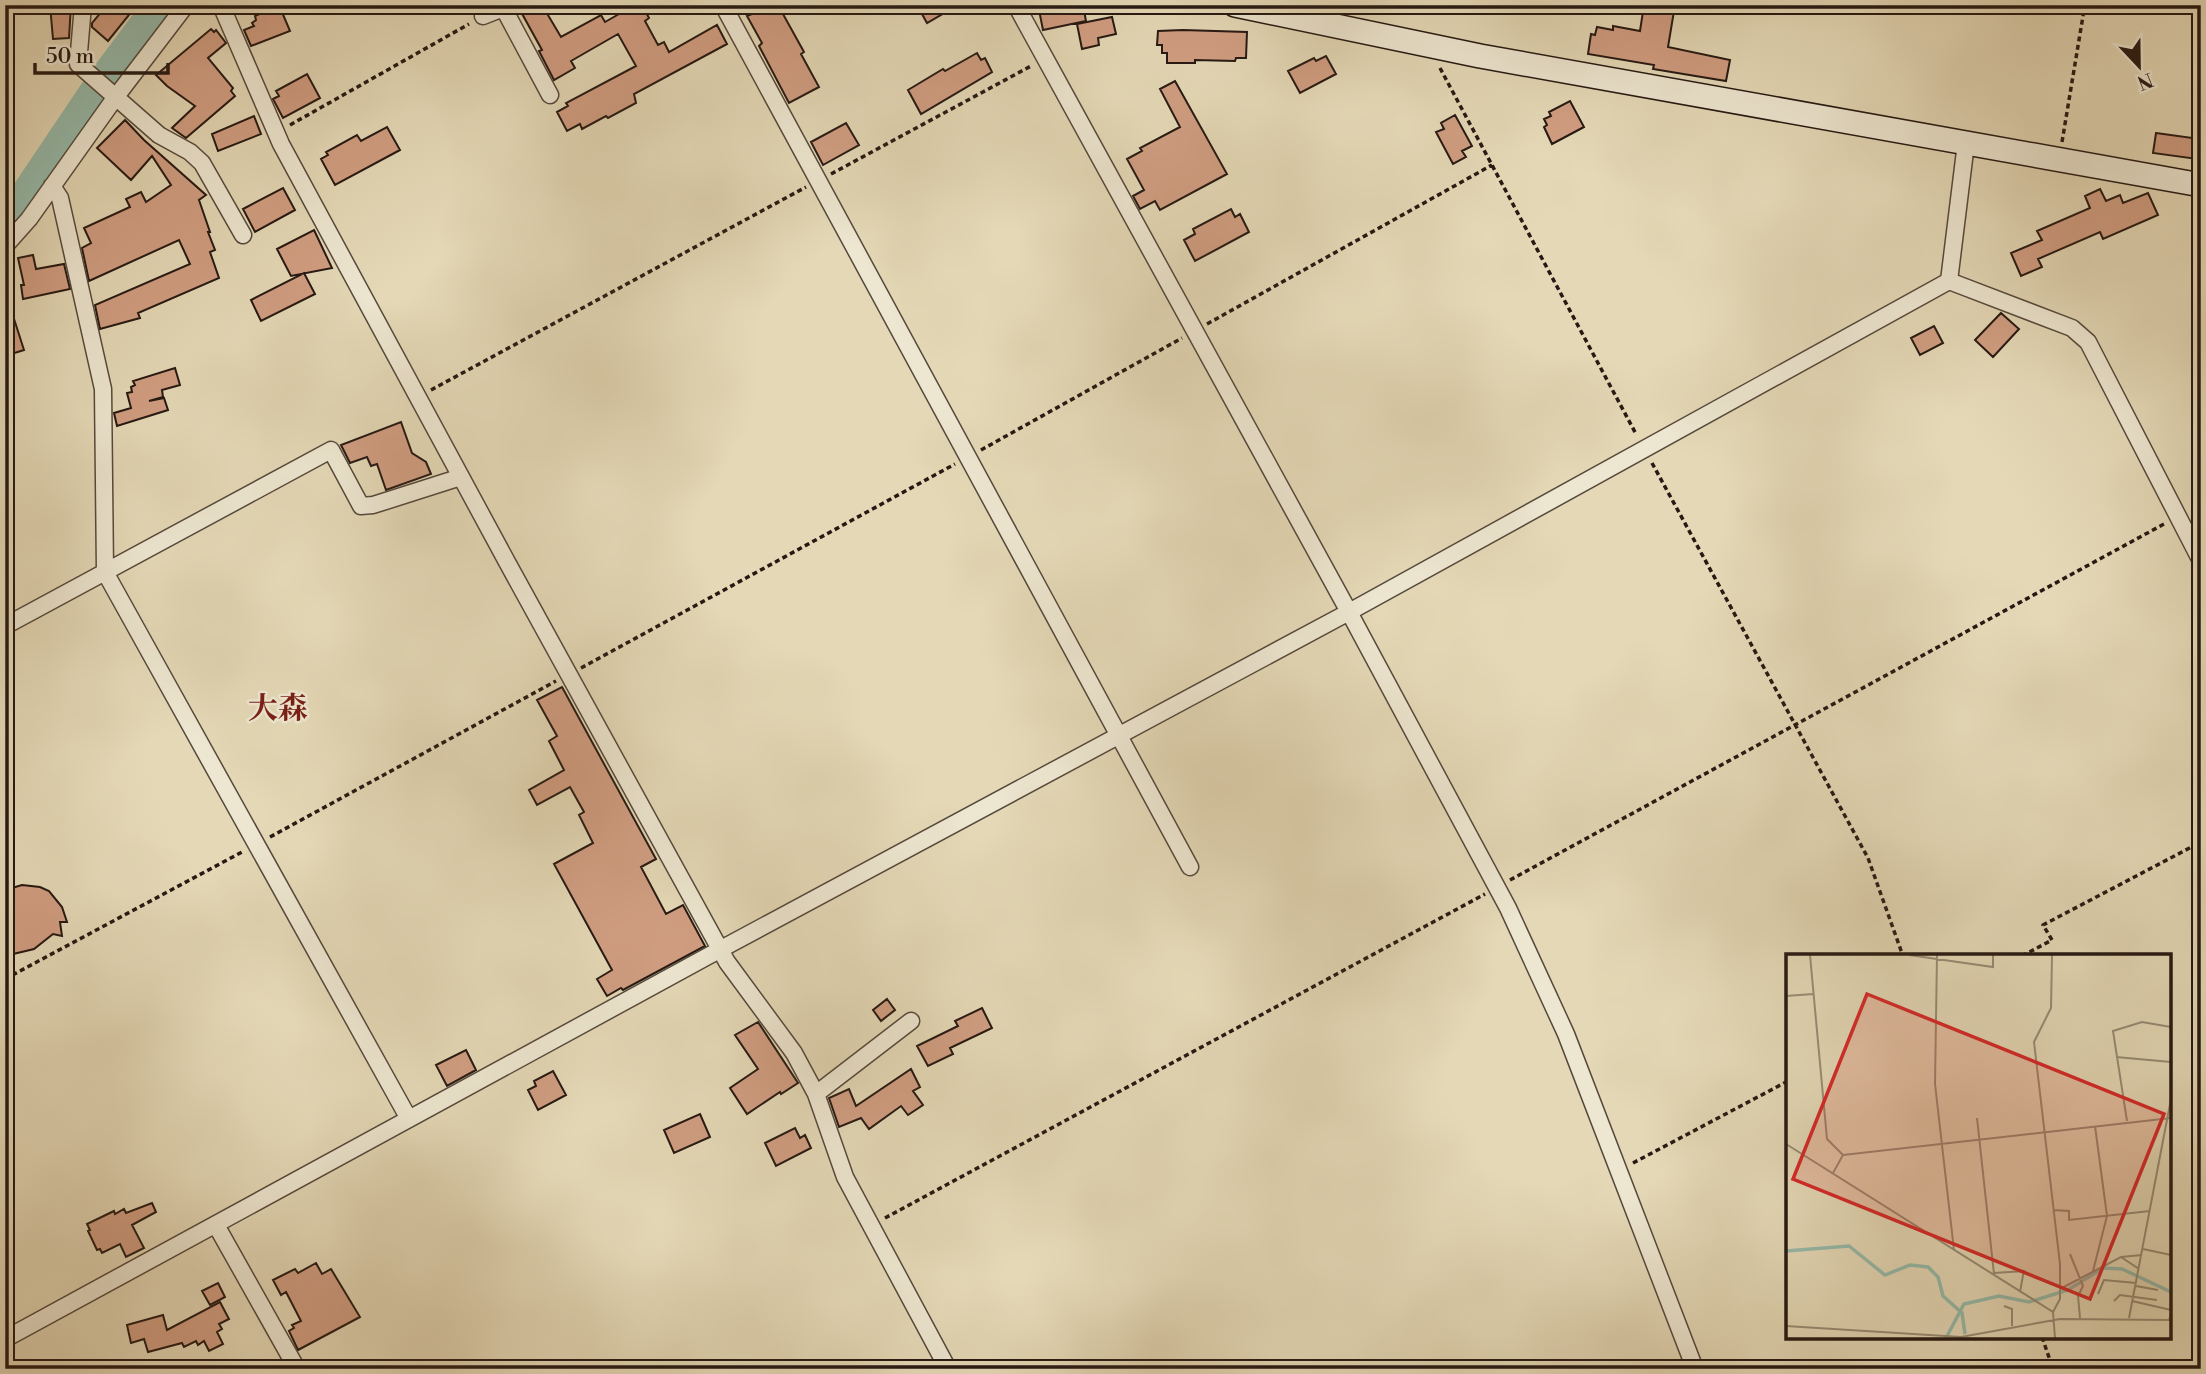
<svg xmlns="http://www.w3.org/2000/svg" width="2206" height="1374" font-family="'Libre Bodoni','Noto Serif JP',serif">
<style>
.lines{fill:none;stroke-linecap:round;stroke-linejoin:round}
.river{stroke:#96baaa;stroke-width:32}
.building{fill:#d09d81;stroke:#261913;stroke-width:2}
.street-casing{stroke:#56493c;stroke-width:19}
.secondary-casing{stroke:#261913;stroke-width:26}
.path{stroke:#261913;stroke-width:3.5;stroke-dasharray:5 3.5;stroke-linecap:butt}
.street{stroke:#ede6d0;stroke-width:16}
.secondary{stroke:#ede6d0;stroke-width:23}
.labels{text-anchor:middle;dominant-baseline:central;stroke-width:5;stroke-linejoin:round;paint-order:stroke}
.quarter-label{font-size:30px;font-weight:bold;fill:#7a1f14;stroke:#ede6d0}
.inset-river{fill:none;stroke:#96baaa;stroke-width:3.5}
.inset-road{fill:none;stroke:#988c75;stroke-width:2}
.view{fill:#d62828;fill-opacity:0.15;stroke:#d62828;stroke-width:3.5}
.inset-edge{fill:none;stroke:#261913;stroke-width:3.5}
</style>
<rect width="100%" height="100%" fill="#e4d8b6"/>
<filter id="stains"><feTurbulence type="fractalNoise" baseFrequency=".00286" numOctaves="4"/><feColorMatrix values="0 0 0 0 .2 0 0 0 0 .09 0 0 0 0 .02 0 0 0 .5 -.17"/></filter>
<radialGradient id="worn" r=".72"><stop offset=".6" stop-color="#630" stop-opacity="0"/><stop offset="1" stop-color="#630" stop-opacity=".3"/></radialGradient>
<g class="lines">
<path class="river" d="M5,218L20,204L100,85L160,5"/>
</g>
<path class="building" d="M50,5H71L69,38L53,39Z
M107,5H137L108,41L92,27V23Z
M279,5L290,31L251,46L244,30L254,26L252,23L256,20L255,16Z
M528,5H542L561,37L601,15L605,22L635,5H642L649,18L645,21L658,45L664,42L669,52L717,25L727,44L634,94L636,103L608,118L606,116L582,129L580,124L567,131L557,112L568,106L566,103L636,66L618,34L571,61L575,68L554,80L539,51L542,50L520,10Z
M747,5H778L804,52L801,54L819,87L789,103L759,46L762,43L747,16L752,14Z
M917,5H958L927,23Z
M1038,5H1083L1086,21L1043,30Z
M1644,5H1675L1668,47L1730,60L1726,81L1653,69L1654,65L1588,54L1591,34L1595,35L1597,27L1613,30V26L1640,31Z
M1112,17L1116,34L1098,38L1099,45L1082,49L1077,24Z
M211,29L214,32L216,30L226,43L208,58L233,88L231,91L235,96L186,138L172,128L195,106L167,86L156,75Z
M1183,30L1247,32L1246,58H1236L1235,61L1195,60V63H1167V53H1162V45H1157L1158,31Z
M977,53L981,60L985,58L992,72L921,114L908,90L943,69L945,71Z
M1326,56L1336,74L1300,93L1288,71L1314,58L1316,61Z
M307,74L320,98L283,118L273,99L279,96L276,91Z
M1175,81L1227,174L1160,210L1155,201L1140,209L1133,196L1144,190L1127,159L1142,151L1140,148L1180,127L1160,89Z
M1570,101L1584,127L1552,144L1544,127L1547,125L1544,119L1551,116L1549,112Z
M1455,115L1472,146L1462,151L1466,157L1453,164L1436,132L1444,129L1441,123Z
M254,116L261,134L218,151L212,134Z
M125,120L144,140L206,195L199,200L210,232H208L215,250L210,252L219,278L138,313L140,318L100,329L95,305L190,264L179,240L89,281L82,248L91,243L84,228L130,207L126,199L141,192L146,202L171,185L152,156L131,180L97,148Z
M846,123L859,145L823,165L811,142Z
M387,127L400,150L335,185L321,159L328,155L326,152L357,135L361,141Z
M2156,133L2200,139L2197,159L2153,153Z
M283,188L295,210L255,232L243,209Z
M2100,189L2106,201L2120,195L2123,203L2148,193L2158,215L2103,239L2100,232L2038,259L2042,267L2021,276L2011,253L2042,240L2037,231L2090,208L2085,196Z
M1231,209L1235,217L1240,214L1249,232L1195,261L1184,240L1195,234L1193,229Z
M314,230L332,268L291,276L277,249Z
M33,255L36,269L64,264L70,289L23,299L21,285H24L18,258Z
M304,273L315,294L261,321L251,300Z
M8,300L24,350L5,356V301Z
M2001,313L2019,329L1993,357L1975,340Z
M1934,326L1943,343L1920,355L1911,338Z
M175,368L180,385L162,390L163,397L149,401L164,398L168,410L117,426L114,413L131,408L127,393L132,392L131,387L135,385L133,381Z
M401,422L412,453L426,462L431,474L386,490L377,464L371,466L367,457L350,463L341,445Z
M562,687L656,859L641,867L666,914L683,905L705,946L623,990L621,988L607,996L597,979L612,970L554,864L593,843L579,815L584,812L570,787L537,805L529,790L564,770L549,741L557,736L537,700Z
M22,885L40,887L49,891L62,907L67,922H60L62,936L53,934L34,949L5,956V890Z
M887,999L895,1010L881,1021L873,1010Z
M982,1008L992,1028L950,1048L953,1054L928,1066L917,1046L958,1026L955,1021Z
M758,1022L798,1083L781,1094L780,1092L747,1114L730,1088L758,1069L735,1035Z
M466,1050L476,1070L447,1086L436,1065Z
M911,1069L920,1087L913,1091L923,1105L908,1115L901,1106L869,1129L861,1118L839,1127L829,1098L849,1089L856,1106Z
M553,1071L566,1095L538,1110L528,1090L536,1086L534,1081Z
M700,1114L710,1137L674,1153L664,1130Z
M795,1128L800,1138L805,1135L811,1148L776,1166L765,1143Z
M152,1203L156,1212L132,1225L144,1248L126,1257L120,1244L102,1253L100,1249L97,1250L88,1231L90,1230L87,1224L114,1211L115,1214L124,1209L126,1213Z
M316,1263L322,1274L331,1269L360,1317L298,1350L289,1331L294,1328L292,1325L301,1321L286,1292L281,1295L273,1280L295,1269L298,1273Z
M218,1283L225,1297L210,1305L202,1291Z
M220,1302L229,1319L219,1324L222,1329L217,1332L223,1344L209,1351L204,1341L198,1345L196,1341L184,1347L182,1343L148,1352L144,1339L131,1343L127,1325L163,1315L167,1330Z"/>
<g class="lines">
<g class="street-casing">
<path id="street" d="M83,5L78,64L159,135L190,152L202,163L243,235
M221,5L281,144L507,562L727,962L794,1053L816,1094L845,1177L948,1369
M723,5L1190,867
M1016,5L1349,612L1508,908L1566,1034L1695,1369
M504,9L550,95
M483,16L511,5
M1966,143L1949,281L2072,328L2088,342L2201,561
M52,186L60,198L103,389L105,572L409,1119
M5,246L29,219L115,98L186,5
M5,626L331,450L361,506L373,505L461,477
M816,1094L911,1021
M216,1225L297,1369
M5,1339L721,949L1349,612L1949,281"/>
</g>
<g class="secondary-casing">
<path id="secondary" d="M1235,5L1480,56L2201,185"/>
</g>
<path class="path" d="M1440,68L1636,434
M290,125L469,24
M2062,142L2084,10
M831,174L1031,66
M1207,324L1492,165
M431,390L806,187
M981,450L1182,338
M1652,463L1868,858L1903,956
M581,668L955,464
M270,837L556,681
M1510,880L2164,524
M2022,956L2052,940L2043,925L2201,842
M5,979L242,852
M1633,1163L1788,1081
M885,1218L1485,894
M2042,1337L2053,1369"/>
<use href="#street" class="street"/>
<use href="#secondary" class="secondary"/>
</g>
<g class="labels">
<g class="quarter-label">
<text x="278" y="709">大森</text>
</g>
</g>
<g transform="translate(1786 954)">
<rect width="385" height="385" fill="#e4d8b6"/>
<path class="inset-river" d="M0,297L63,292L99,321L124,311L142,313L152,323L157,342L176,359L179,380M160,384L178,350L213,342L243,348L282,336L317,314L336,315L385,338"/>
<path class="inset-road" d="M24,1L41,185L57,201L47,219M123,1L207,13V1M151,1L149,130L168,296M266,1L265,54L248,88L274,310V345L267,358M0,42L27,40M330,103L385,108M191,164L208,320M341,167L327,77L356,68L385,73M0,190L267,358L269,384M57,201L385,164M267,256L283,257V266L364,257M357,295L385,301M284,300L297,332L292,342L294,364M335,303L353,315M307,317L321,262L309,172M208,319L239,317M350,332L372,336M274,335L335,303L356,301M234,338L238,316M312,340L318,326L350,329M328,347L334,341L371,346M346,347L385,356M218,352L226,355V372M343,364L385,145M0,372L175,383L274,365L383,366L385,360"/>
<path class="view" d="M81,40L378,160L304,345L7,225Z"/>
<rect width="385" height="385" class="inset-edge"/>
</g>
<rect width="2206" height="1374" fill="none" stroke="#e4d8b6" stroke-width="28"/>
<rect x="7" y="7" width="2192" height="1360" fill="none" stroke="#261913" stroke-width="3.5"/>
<rect x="14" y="14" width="2178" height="1346" fill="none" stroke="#261913" stroke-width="2"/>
<g transform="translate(2139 66) rotate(158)" stroke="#ede6d0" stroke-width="5" paint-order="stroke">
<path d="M0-5L12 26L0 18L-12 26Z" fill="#261913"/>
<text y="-10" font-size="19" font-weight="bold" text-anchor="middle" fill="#261913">N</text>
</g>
<path d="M35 63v10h133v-10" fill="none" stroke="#261913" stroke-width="3.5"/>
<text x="46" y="63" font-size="21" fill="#261913" stroke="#ede6d0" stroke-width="5" paint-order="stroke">50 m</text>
<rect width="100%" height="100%" filter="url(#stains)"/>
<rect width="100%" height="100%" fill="url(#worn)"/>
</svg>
